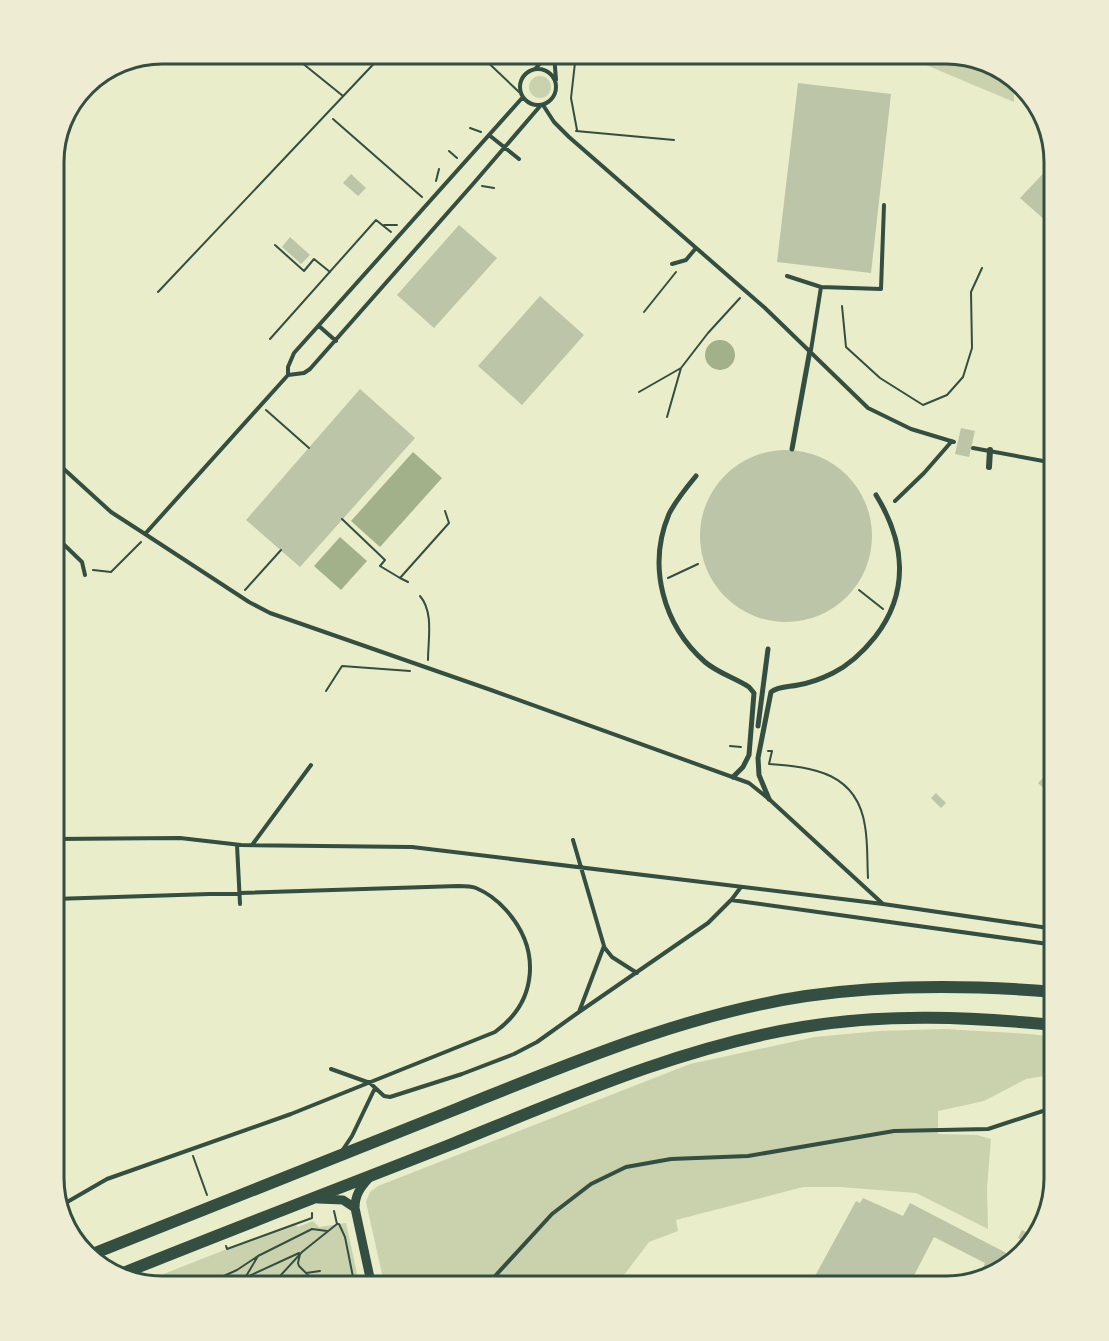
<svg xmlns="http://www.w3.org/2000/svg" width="1109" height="1341" font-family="Mulish,sans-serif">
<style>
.green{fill:#cad2ad}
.water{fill:#a3b18a}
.building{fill:#bcc5a7}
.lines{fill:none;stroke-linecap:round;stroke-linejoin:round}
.path{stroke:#344e41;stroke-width:2}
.service{stroke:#344e41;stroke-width:4}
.pedestrian{stroke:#344e41;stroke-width:5}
.minor{stroke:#344e41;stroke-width:6}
.tertiary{stroke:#344e41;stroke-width:9}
.trunk{stroke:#344e41;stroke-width:12}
.rim{fill:none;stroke:#344e41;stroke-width:3}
</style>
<rect width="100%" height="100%" fill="#e9edc9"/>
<path class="green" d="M900,54H953L1000,68L1014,81V102Z
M529 87a11 11 0 1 1 22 0a11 11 0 1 1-22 0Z
M945,1029L1029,1034L1055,1037V1074L1026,1079L984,1101L938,1111V1134L977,1135L991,1139L987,1188L988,1229L916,1193L840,1187H803L676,1220L678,1231L649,1242L615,1287H385L366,1202L370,1192L378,1186L690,1064L815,1037L879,1031Z
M313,1221L319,1227L346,1223L360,1287H162L143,1282L294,1223L298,1227Z"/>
<path class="water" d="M705 355a15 15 0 1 1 30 0a15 15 0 1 1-30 0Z
M413,452L442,478L380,547L351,521Z
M340,537L367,561L341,590L314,566Z"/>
<path class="building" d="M798,83L891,94L871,273L777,262Z
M1055,161V229L1020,198Z
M351,174L366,188L358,196L343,183Z
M459,225L497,258L434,328L397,295Z
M290,237L310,255L301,264L282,247Z
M1055,282V305L1044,294Z
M540,296L584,335L522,405L478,366Z
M360,389L415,438L300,567L246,520Z
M961,428L975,431L969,457L955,454Z
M700 536a86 86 0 1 1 172 0a86 86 0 1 1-172 0Z
M1047,774L1055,782V799L1038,783Z
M936,793L946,803L941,808L931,798Z
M863,1198L903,1216L910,1203L1016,1258L1007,1269L992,1273L983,1268L985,1263L934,1237L908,1287H844L847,1282L840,1278L835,1287H809L856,1201L860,1203Z
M1022,1230L1035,1237L1029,1244L1018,1238Z"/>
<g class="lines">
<path class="path" d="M291,54L343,96
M479,54L519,92
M576,54L571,98L577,130
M333,119L422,197
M470,128L481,132
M576,131L674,140
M449,151L457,158
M436,181L439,169
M482,186L494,188
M384,225H397
M275,245L304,271L314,259L330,272
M158,292L383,54
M842,306L846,347L880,378L923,405L947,395L963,377L972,348L971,292L982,268
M644,312L676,272
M270,339L376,220L391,232
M639,392L681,368L708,333L740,298
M266,410L309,448
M667,417L681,368
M342,519L385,560L380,566L400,578
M93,570L111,572L141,542
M668,578L698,564
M408,582L400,578L449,523L445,511
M245,590L281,550
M859,590L883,609
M420,596C434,612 428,640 428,660
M326,691L342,666L410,671
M730,746L741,747
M768,751H772L769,764C814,767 857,773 865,826C868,843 867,861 868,878
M193,1156L207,1195
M334,1211L337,1224H339L345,1237L355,1287
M226,1246L227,1249L312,1218V1213
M300,1254L298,1263L299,1266L320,1287
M258,1256L312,1229L327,1231
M306,1273L320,1271
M251,1275L263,1287
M199,1287L237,1270L258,1256L245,1278
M225,1287L299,1253
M270,1287L302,1252L337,1224"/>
<path class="service" d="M554,54L556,80
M520 87a18 18 0 1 1 36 0a18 18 0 1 1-36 0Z
M535,69L549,54
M543,105L554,122L569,137L765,308L868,408L911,429L954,442
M489,135L519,159
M672,264L686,260L696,248
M787,276L821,287L811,350
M821,287L881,289L884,205
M319,326L336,341
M288,375L304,373L310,369L473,184L541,105
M288,375V367L294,353L523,97
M973,448L1054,463
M54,460L111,512L145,534L288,375
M895,501L924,473L952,441
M145,534L249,602L270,613L491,690L749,783L769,799L883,904
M54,535L82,562L85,575
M54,839L180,838L241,845L412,847L883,904L1055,929
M237,845L240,904
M252,845L311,765
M54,899L458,886C464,886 471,886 476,888C488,893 498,901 506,910C541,949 538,1001 495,1032L291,1114L107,1179L62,1205
M732,899L741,887
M604,947L612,957L637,973
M579,1012L708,923L731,900L1055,945
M331,1069L370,1083L384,1096L390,1097L462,1074L514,1054L537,1042L579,1012L604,946L573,840
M342,1151L352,1136L375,1088
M485,1287L552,1214L591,1184L626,1167L671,1159L748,1156L894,1131L988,1129L1055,1107"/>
<path class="pedestrian" d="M792,449L810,350
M696,476C686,488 676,500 669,514C647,566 663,625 705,662C718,673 735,678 749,687L754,693L749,755L743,767L733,777
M758,726L768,649
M769,799L759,775L758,758L771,692C779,686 789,687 798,685C810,683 821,679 833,673C849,665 863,652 875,637C910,592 905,542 876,495"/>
<path class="minor" d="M1052,463L1055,458
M989,467L990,450"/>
<path class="tertiary" d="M369,1178C360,1188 355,1195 355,1208L372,1287
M318,1199L343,1200L355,1208"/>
<path class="trunk" d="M90,1255C213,1206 336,1157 459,1108C571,1063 686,1014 806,996C889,984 972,985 1055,992
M116,1276C227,1231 340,1188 452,1144C566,1098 681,1047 803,1027C887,1013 971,1017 1055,1025"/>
</g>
<path d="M0 0H1109V1341H0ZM162 64H946A98 98 0 0 1 1044 162V1178A98 98 0 0 1 946 1276H162A98 98 0 0 1 64 1178V162A98 98 0 0 1 162 64Z" fill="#eeecd3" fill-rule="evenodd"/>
<path class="rim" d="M162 64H946A98 98 0 0 1 1044 162V1178A98 98 0 0 1 946 1276H162A98 98 0 0 1 64 1178V162A98 98 0 0 1 162 64Z"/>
</svg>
